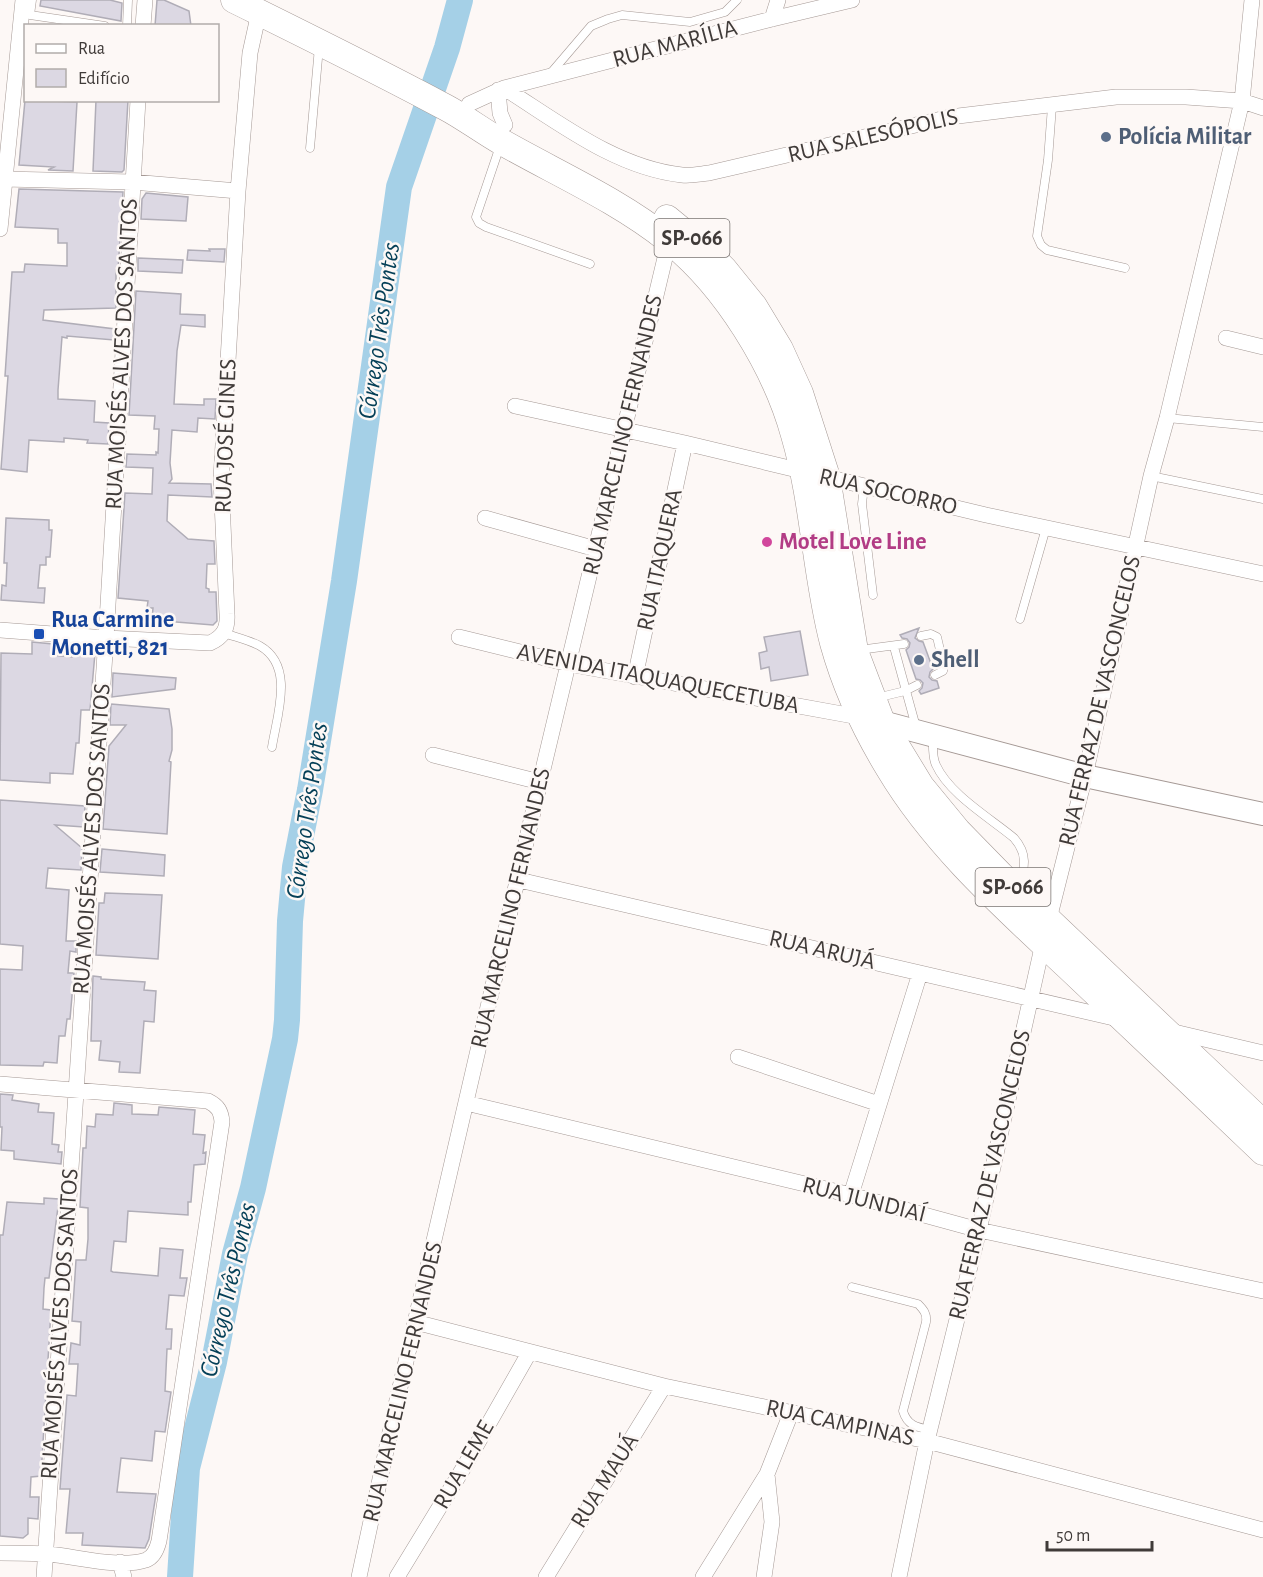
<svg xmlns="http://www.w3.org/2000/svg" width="1263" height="1577" font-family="'Alegreya Sans',sans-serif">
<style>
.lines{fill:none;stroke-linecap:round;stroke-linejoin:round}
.river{stroke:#a5d0e7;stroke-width:26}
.building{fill:#dcd8e3;stroke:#b0adb7;stroke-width:1.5}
.lane-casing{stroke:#a59995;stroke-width:9}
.street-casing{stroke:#a59995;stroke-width:16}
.secondary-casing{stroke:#a59995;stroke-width:24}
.primary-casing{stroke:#a59995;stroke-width:27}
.lane{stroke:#fff;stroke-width:8}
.street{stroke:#fff;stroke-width:15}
.secondary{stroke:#fff;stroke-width:22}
.primary{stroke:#fff;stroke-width:26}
.service-dot{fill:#5c6f8a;stroke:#fdf8f6;stroke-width:2}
.hotel-dot{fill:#d1479c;stroke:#fdf8f6;stroke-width:2}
.transit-dot{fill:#1a4fb4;stroke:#fdf8f6;stroke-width:2}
.labels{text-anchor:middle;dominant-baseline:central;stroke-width:5;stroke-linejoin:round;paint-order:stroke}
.shield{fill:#fdf8f6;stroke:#797472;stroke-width:1.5}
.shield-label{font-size:22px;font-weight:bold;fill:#403b39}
.street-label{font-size:24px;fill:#403b39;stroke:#fdf8f6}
.service-label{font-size:24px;font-weight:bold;fill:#4e5e75;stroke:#fdf8f6;text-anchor:start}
.hotel-label{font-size:24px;font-weight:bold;fill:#b23c85;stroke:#fdf8f6;text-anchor:start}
.transit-label{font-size:24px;font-weight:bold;fill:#164399;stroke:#fdf8f6;text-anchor:start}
.water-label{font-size:26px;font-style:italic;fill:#043f57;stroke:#fdf8f6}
</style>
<rect width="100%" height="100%" fill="#fdf8f6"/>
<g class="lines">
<path class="river" d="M180,1577L187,1468L214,1362L235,1254L253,1188L285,1039L287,1020L290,921L295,867L310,790L344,581L399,187L447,48L460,0"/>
</g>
<path class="building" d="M41,0H110L122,3L121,21L40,6Z
M157,0H164L189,11L191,26H155Z
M25,100L77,102L73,171L48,170L54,167L19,165Z
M96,100H128L124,170L122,172L93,171Z
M19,189L123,192L118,270H116V308L44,310L43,320L115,329L114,340L67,336V338L62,337L58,390V399L95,401L94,422L109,423L108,444L87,443L88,440L64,438V442L29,440L27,472L1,469L8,376H5L12,272H24L25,264L67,266V243H58V229L15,227Z
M146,193L188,197L186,221L141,219L142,199Z
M209,249H225L224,262L187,260L188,250L210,251Z
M138,258L183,260L182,273L138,271Z
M136,291L181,294L180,314L205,315V327L181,325L177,351L174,404L204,405V399H216L215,419L198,418L197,432L172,430L170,463L172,479L169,483L211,484L212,497L168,495L167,521L188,539L214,541L215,564H207L206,588L209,589V592H216L217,621L213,625L152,620L153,608H147L148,601L118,598L125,493L152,494L153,468L126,467L127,454L156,455V452L158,453L159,429H154L155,416L129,415Z
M6,518L49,520V530H52L50,557H46V565H40L38,588H45L44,603L1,600L2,585L6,586L7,563H4Z
M919,628L915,638L919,641L923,642L933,669L930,672L929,677L932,680L937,681L939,688L921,694L919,691L922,688L923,683L920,680L916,679L906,650L909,647L910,643L907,639L902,638L900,635Z
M800,631L808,675L771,681L769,667L761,669L759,653L767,651L764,637Z
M32,642L53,644L51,655L72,657L74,646L91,647L95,653L90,710H81L79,743H76L73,774L50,773V783L0,780L1,653L32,654Z
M113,673L176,678L175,689L112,697Z
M111,704L169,709L172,729V750L169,761L171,762L167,834L103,829L109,746L126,725H110Z
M0,800L85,806L84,827L55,825L82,848L81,870L48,868L46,888L69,890L66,941H76V952L70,951L68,973H74L70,1019H67L65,1036H59L57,1063L44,1062L43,1066L0,1065V969L22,970L23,946L0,944Z
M102,849L165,855L164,876L100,872Z
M105,893L162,895L158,959L96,955L99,903H104Z
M93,976L101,977V979L145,982L144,990L156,991L154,1022L144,1021L140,1073L119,1072L120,1062L99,1060L101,1041H91Z
M0,1094L13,1095L12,1100L39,1104L38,1112L54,1113L52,1144L59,1145L58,1152H62L61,1164L14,1159V1151L1,1150L2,1127H0Z
M114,1103L132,1105V1114L158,1115L159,1107L195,1110L193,1134L205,1135L203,1153L206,1152L205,1164L194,1165L191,1202H188V1215L128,1211L126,1242L114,1241L111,1271L113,1272L158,1276L160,1248L183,1250L180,1278H187L184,1296L169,1295L166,1329H172L171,1349H167L165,1391L171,1392L165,1432L155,1431L152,1461L121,1458L117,1492L156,1494L149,1539L145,1548L82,1545L83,1533H66L70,1489H60L67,1395L76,1396L78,1364H69L71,1343L80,1345L81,1322L72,1321L76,1260H86L88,1239V1208L80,1207L83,1148H86L87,1126L95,1127L96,1114L113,1115Z
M44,1198L59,1199L49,1278H45L44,1288L43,1309L51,1310L41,1476L31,1477L30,1497H39L38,1519L28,1518V1534L23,1538L0,1536V1235H3L7,1202L44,1204Z"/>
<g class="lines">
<g class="lane-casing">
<path id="lane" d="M32,0L30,15L105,26
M127,26L128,0
M550,74L591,26L608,19L622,15L690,22L725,12L737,0
M1052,106L1048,160L1037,236L1041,245L1047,250L1125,268
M500,146L476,217L479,223L486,227L590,264
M310,148L319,47
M1167,418L1263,427
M1151,476L1263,499
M864,486L862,504L873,595
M1020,619L1046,528
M224,633C235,637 249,640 260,646C295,666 277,715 272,747
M921,636L931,634L937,637L944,667L943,671L935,675
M894,647L916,727
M859,650L904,644
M876,698L905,691L917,685
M933,737C933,746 932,757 936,765C949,794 990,818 1014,838C1028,854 1025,867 1019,886
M852,1287L918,1304C924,1310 927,1314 926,1322L903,1411C907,1425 916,1427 930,1430"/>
</g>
<g class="street-casing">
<path id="street" d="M772,19L778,0
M143,26L145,0
M504,88C558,122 616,168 682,175C691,176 700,174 709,173L950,117L1116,97H1186L1242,101L1263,108
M498,90L500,113L505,125
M469,104L504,88L772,19L852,0
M4,179L132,182L238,191
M0,229L23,0
M1226,338L1263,347
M515,406L685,443L986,515L1263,574
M485,518L596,549
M0,630L106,638L210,643C223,637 228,629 227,614L221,479L238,191L250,53L259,12
M459,637L569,664L859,717
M635,677L685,443
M433,755L540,782
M519,880L1118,1019
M1170,1031L1263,1053
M738,1057L879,1104
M0,1084L208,1101C218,1106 221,1111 222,1122L159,1541C157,1549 154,1557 146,1560C119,1569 76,1556 47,1554C32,1553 16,1553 0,1553
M466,1103L851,1195L979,1230L1263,1291
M851,1195L920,973
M415,1322L664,1386L927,1441L1263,1530
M120,1562L124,1577
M44,1577L106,638L138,100
M359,1577L395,1409L540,782L669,241
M397,1577L464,1467L529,1353
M546,1577L664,1386
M703,1577L767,1474L791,1413
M764,1577L772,1522L767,1474
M899,1577L927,1441L979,1230L1043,943L1085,776L1151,476L1167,418L1242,101L1252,0"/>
</g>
<g class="secondary-casing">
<path id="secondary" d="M882,722L1085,776L1263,814"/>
</g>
<g class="primary-casing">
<path id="primary" d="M234,0C305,35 376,70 445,107C464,117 481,130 500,141C556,173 618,200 668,240C725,285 775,366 794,435C814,503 815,575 833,643C846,690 864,728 889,769C935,846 1004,907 1068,967C1134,1029 1198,1090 1263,1152
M667,218L701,246L724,269L754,306L780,349L800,393L827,477L855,651L882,722L921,786L958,831L1001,875L1263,1123"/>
</g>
<use href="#lane" class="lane"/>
<use href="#street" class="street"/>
<use href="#secondary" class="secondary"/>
<use href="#primary" class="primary"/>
</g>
<g class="service-dot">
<circle cx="1106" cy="137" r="6"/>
<circle cx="919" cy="660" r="6"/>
</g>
<circle class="hotel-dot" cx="767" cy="542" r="6"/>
<rect class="transit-dot" x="33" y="628" width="12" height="12" rx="3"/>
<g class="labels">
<g class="shield">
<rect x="654.5" y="219" width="75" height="38" rx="4.5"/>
<rect x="975.5" y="868" width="75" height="38" rx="4.5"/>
</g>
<g class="shield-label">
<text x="692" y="238">SP-066</text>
<text x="1013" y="887">SP-066</text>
</g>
<g class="street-label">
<text transform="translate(675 44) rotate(-15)">RUA MARÍLIA</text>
<text transform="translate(873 136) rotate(-13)">RUA SALESÓPOLIS</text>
<text transform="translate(122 354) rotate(-87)">RUA MOISÉS ALVES DOS SANTOS</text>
<text transform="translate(623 435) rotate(-77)">RUA MARCELINO FERNANDES</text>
<text transform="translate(226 436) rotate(-88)">RUA JOSÉ GINES</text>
<text transform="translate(888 492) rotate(13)">RUA SOCORRO</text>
<text transform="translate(660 560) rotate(-78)">RUA ITAQUERA</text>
<text transform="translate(658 679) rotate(11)">AVENIDA ITAQUAQUECETUBA</text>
<text transform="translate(1100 701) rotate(-77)">RUA FERRAZ DE VASCONCELOS</text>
<text transform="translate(92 839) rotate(-86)">RUA MOISÉS ALVES DOS SANTOS</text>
<text transform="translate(511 908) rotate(-77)">RUA MARCELINO FERNANDES</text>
<text transform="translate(822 950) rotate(13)">RUA ARUJÁ</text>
<text transform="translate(990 1175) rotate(-77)">RUA FERRAZ DE VASCONCELOS</text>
<text transform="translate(864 1200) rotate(14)">RUA JUNDIAÍ</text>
<text transform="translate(60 1324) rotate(-86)">RUA MOISÉS ALVES DOS SANTOS</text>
<text transform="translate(403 1382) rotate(-77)">RUA MARCELINO FERNANDES</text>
<text transform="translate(840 1423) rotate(12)">RUA CAMPINAS</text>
<text transform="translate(464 1465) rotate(-60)">RUA LEME</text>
<text transform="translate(605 1481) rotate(-58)">RUA MAUÁ</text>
</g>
<g class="service-label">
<text x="1118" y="137">Polícia Militar</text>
<text x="931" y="660">Shell</text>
</g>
<g class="hotel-label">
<text x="779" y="542">Motel Love Line</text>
</g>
<g class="transit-label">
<text x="51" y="620">Rua Carmine<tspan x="51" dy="28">Monetti, 821</tspan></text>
</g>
<g class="water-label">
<text transform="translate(379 331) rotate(-82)">Córrego Três Pontes</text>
<text transform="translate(307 811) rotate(-82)">Córrego Três Pontes</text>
<text transform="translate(228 1290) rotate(-77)">Córrego Três Pontes</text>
</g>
</g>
<rect x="24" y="24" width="195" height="78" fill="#fdf8f6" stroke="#b1acaa" stroke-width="1.5"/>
<rect x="36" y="44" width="30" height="9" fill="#ffffff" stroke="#b1acaa" stroke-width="1.5"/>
<text x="78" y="54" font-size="18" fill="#403b39">Rua</text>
<rect x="36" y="69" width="30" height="18" fill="#dcd8e3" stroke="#b1acaa" stroke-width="1.5"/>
<text x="78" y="84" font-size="18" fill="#403b39">Edifício</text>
<path d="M1047 1541v9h105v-9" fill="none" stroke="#403b39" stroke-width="3"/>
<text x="1056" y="1541" font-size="18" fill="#403b39" stroke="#fdf8f6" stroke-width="4.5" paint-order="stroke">50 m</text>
</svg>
